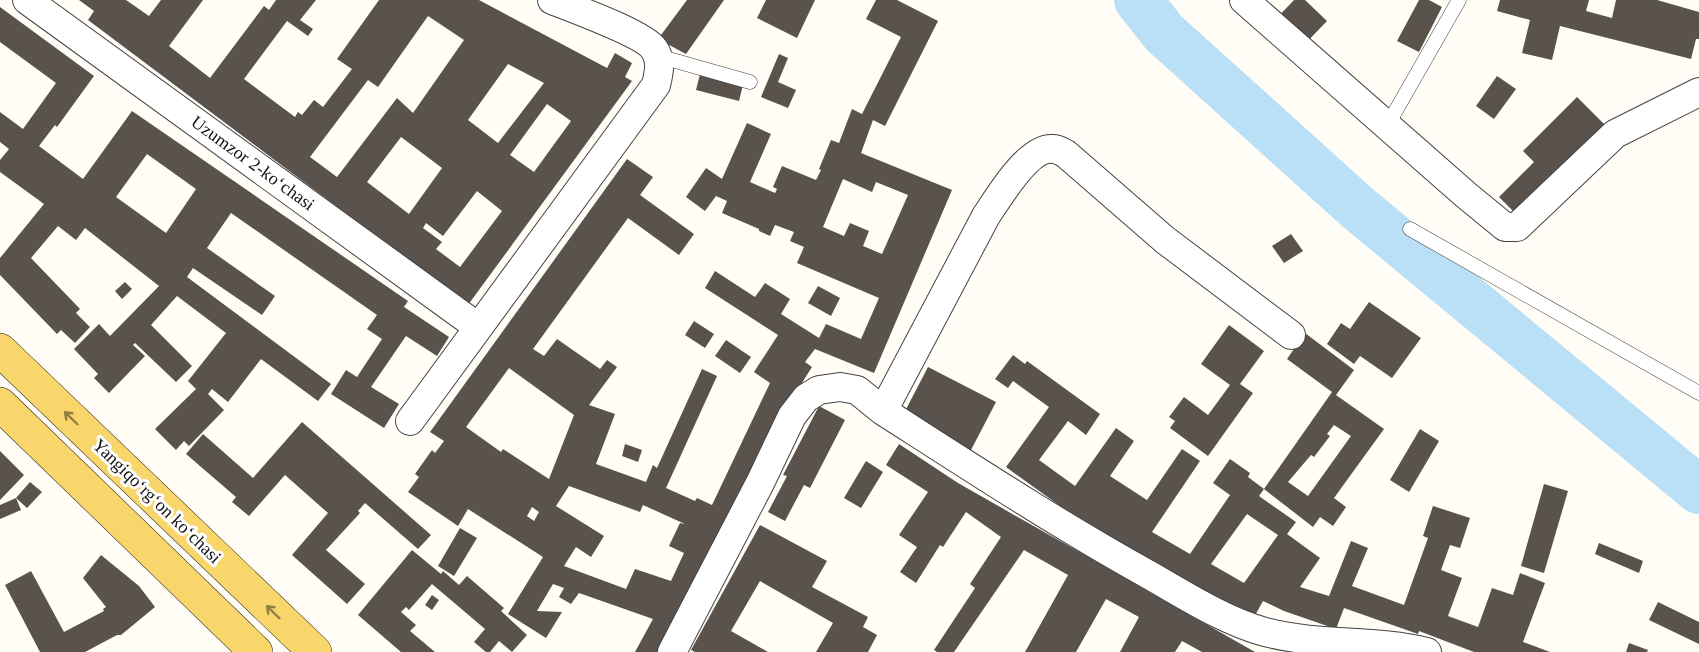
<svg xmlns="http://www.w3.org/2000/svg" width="1699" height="652" font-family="Georgia,serif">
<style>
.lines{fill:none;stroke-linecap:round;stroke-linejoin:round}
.river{stroke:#b9e0f7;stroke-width:48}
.building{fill:#5a524d;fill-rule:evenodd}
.service-casing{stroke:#444;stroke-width:15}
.minor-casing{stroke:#444;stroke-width:30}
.primary-casing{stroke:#222;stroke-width:34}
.service{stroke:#fff;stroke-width:14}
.minor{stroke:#fff;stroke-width:28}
.primary{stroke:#f9d66b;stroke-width:33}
.oneway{stroke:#917d42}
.labels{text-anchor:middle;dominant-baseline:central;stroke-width:6;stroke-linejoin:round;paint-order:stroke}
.street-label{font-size:18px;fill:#111;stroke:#fff}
</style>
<rect width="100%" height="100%" fill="#fffdf5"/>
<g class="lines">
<path class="river" d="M1138,0L1164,33L1358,208L1699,490"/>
</g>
<path class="building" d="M79,0H126L149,16L161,0H203L169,46L210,78L264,6L269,10L276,0H316L300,20L313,29L308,36L287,21L244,79L295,117L298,112L302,115L314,100L323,107L352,69L337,59L379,0H479L607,68L615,53L632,63L625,77L632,81L468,305L88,20L94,11ZM428,16L464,40L413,113L397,98L337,177L310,157L368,80L378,87ZM508,64L544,83L498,143L468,120ZM547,104L571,121L534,172L510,155ZM401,137L442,168L409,214L367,182ZM477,191L502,211L460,267L436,249L442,242L423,228L426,223L443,236Z
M687,0H724L686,54L658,39Z
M766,0H815L797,38L757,18Z
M876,0H897L938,21L885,126L873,120L861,153L952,190L874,373L815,349L805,362L812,367L793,397L664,652H635L653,619L579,593L571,604L559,597L564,588L553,584L537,611L562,612L546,638L508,614L543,557L468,509L458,526L408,492L419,477L415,474L432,450L435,453L444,441L430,432L627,159L653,177L640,195L694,234L679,255L628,218L533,349L544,356L557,339L600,369L607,360L617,367L589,405L615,414L596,464L646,482L653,465L657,468L702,369L717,376L666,488L695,501L697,498L712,505L770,383L754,372L778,335L705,288L715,271L755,297L765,283L790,299L781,314L819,338L826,324L861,339L879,298L797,263L804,247L790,241L794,232L775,225L770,236L759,231V229L722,213L727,201L716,196L705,211L686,197L706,168L722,179L747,123L771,134L750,182L775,193L777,189L773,187L782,166L816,180L821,170L819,169L831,140L839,143L852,109L862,114L901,37L866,19ZM843,179L872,192L876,182L908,195L882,254L863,246L869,231L850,223L844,236L823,227ZM509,368L574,415L549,479L503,449L501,452L466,427ZM569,486L640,512L643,505L685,524L680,523L669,546L684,553L671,581L635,569L626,589L564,566L576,547L591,557L604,536L556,506ZM532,507L539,512L534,521L527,516Z
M1294,0H1305L1327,21L1303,46L1276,19Z
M1419,0H1429L1442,7L1419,52L1397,41Z
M1500,0H1589L1586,11L1612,18L1616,0H1657L1699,12V39H1696L1691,59L1560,26L1552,60L1522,53L1530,20L1497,11Z
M0,7L94,76L57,127L55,125L39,146L83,179L132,111L408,301L404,307L449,337L437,356L406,336L371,387L399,404L384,428L331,394L346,370L357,377L382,339L367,329L377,315L231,213L207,248L275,296L262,315L193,268L187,277L331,384L318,401L261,359L228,402L212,389L208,394L224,410L189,446L184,441L176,450L155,429L196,389L188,381L226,333L177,296L151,325L192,366L176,382L135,343L133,345L145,356L109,393L94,378L98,374L74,349L99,324L110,336L159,286L85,228L76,240L58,226L31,258L80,309L76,313L90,327L75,343L61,330L57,334L0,275V258L44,204L0,172V160L9,149L0,142V112L23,129L56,83L0,42ZM147,154L196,189L166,233L116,197Z
M779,54L788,58L778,82L796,90L788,108L761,97Z
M700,74L743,85L739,101L696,90Z
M1497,76L1516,89L1494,119L1476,106Z
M1577,97L1606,126L1516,214L1499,197L1534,162L1523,151Z
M1291,234L1303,251L1284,263L1272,246Z
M125,282L132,289L122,299L115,291Z
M818,286L840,298L831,316L808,303Z
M1369,302L1421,338L1392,378L1360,356L1354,364L1327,344L1341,323L1350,329Z
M694,321L714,334L705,348L685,335Z
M1229,325L1264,351L1240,384L1253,393L1208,456L1170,428L1175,421L1169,417L1184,397L1208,415L1230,385L1201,364Z
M1305,333L1354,370L1336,395L1384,429L1334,498L1346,507L1333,526L1320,517L1313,527L1264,489L1332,392L1287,359ZM1334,425L1351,436L1308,496L1288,482L1311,455L1314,457L1330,436L1327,434Z
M726,340L751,357L740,373L715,356Z
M1013,355L1025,364L1027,361L1100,414L1086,435L1068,421L1039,460L1075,486L1116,428L1134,441L1110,476L1147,500L1182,449L1200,461L1152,532L1190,554L1230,495L1213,483L1230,459L1250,473L1248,477L1264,489L1259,496L1296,522L1287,534L1320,558L1300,587L1329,596L1351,541L1368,548L1352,586L1404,605L1428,538L1423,536L1433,506L1470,518L1460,548L1450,545L1441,570L1462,578L1448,616L1478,627L1492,588L1513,595L1520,573L1545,583L1523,642L1550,652H1474L1419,631L1418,634L1344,608L1336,629L1284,611L1263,601L1253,619L1078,519L1006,467L1049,407L1013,381L1008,388L995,379ZM1247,514L1278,535L1244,583L1211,564Z
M928,367L996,402L971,450L903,415Z
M819,406L845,420L810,488L804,485L785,521L768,512L787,476L783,475Z
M302,422L431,535L418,549L365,503L358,511L360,513L326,550L365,584L347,604L292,555L328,513L285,475L249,516L232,502L236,497L186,454L203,434L253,478Z
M1420,429L1439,441L1409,492L1390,480Z
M625,444L642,450L638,462L622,456Z
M899,444L958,483L1255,652H1202L1182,641L1175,652H1120L1139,617L1106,599L1076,652H1025L1068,575L1024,550L954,652H937L934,650L975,588L970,584L1001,537L966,512L943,547L940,545L916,583L900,572L917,547L899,535L928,492L886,465Z
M0,451L24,475L0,500Z
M866,461L883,472L861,508L844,498Z
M30,482L42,492L27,508L16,498L21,510L0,519V505L16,498Z
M1544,484L1568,491L1544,573L1521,566Z
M760,525L827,561L812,587L868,617L863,627L877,635L868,652H816L833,623L760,581L731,631L768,652H695L691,650Z
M460,528L477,538L454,576L438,566Z
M1599,543L1643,561L1639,573L1595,554Z
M412,550L441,574L443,571L459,585L467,576L504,608L501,611L527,635L512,652L499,641L490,652H486L474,642L485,629L432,584L409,610L406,607L401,612L416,625L410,631L435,652H401L358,615Z
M101,555L139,586L155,607L121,635H117L85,652H40L5,585L31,571L64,632L104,611L103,609L106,607L83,578Z
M432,595L439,600L432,610L425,605Z
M1658,602L1699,622V644L1649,620Z
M1629,643L1648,650L1647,652H1626Z"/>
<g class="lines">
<g class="service-casing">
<path id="service" d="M658,56L750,82
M1387,126L1459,0
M1410,229L1699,393"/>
</g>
<g class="minor-casing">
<path id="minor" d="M27,0L478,327
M1244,0L1466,195L1505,227H1517L1615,134L1699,92
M883,411L986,216C998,198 1029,146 1053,149C1058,149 1062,152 1066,154L1165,240L1291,335
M410,421L656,85C659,73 662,60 654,49C644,34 572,8 552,0
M672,652L760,483L792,416L806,398L819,390L840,387L857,390L883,411C972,468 1059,525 1151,576C1186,596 1225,621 1265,632C1318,646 1374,639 1427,652"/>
</g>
<g class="primary-casing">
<path id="primary" d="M0,350L315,652
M0,404L256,652"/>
</g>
<use href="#service" class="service"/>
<use href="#minor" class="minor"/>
<use href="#primary" class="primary"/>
</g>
<defs><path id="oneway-shaft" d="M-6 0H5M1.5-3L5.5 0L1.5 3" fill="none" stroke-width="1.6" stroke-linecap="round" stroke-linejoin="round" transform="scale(1.5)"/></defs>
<g class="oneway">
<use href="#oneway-shaft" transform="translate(71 418) rotate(-136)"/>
<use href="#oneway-shaft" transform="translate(273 612) rotate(-136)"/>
</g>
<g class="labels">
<g class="street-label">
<text transform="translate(253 163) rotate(36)">Uzumzor 2-koʻchasi</text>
<text transform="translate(157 501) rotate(44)">Yangiqoʻrgʻon koʻchasi</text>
</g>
</g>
</svg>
